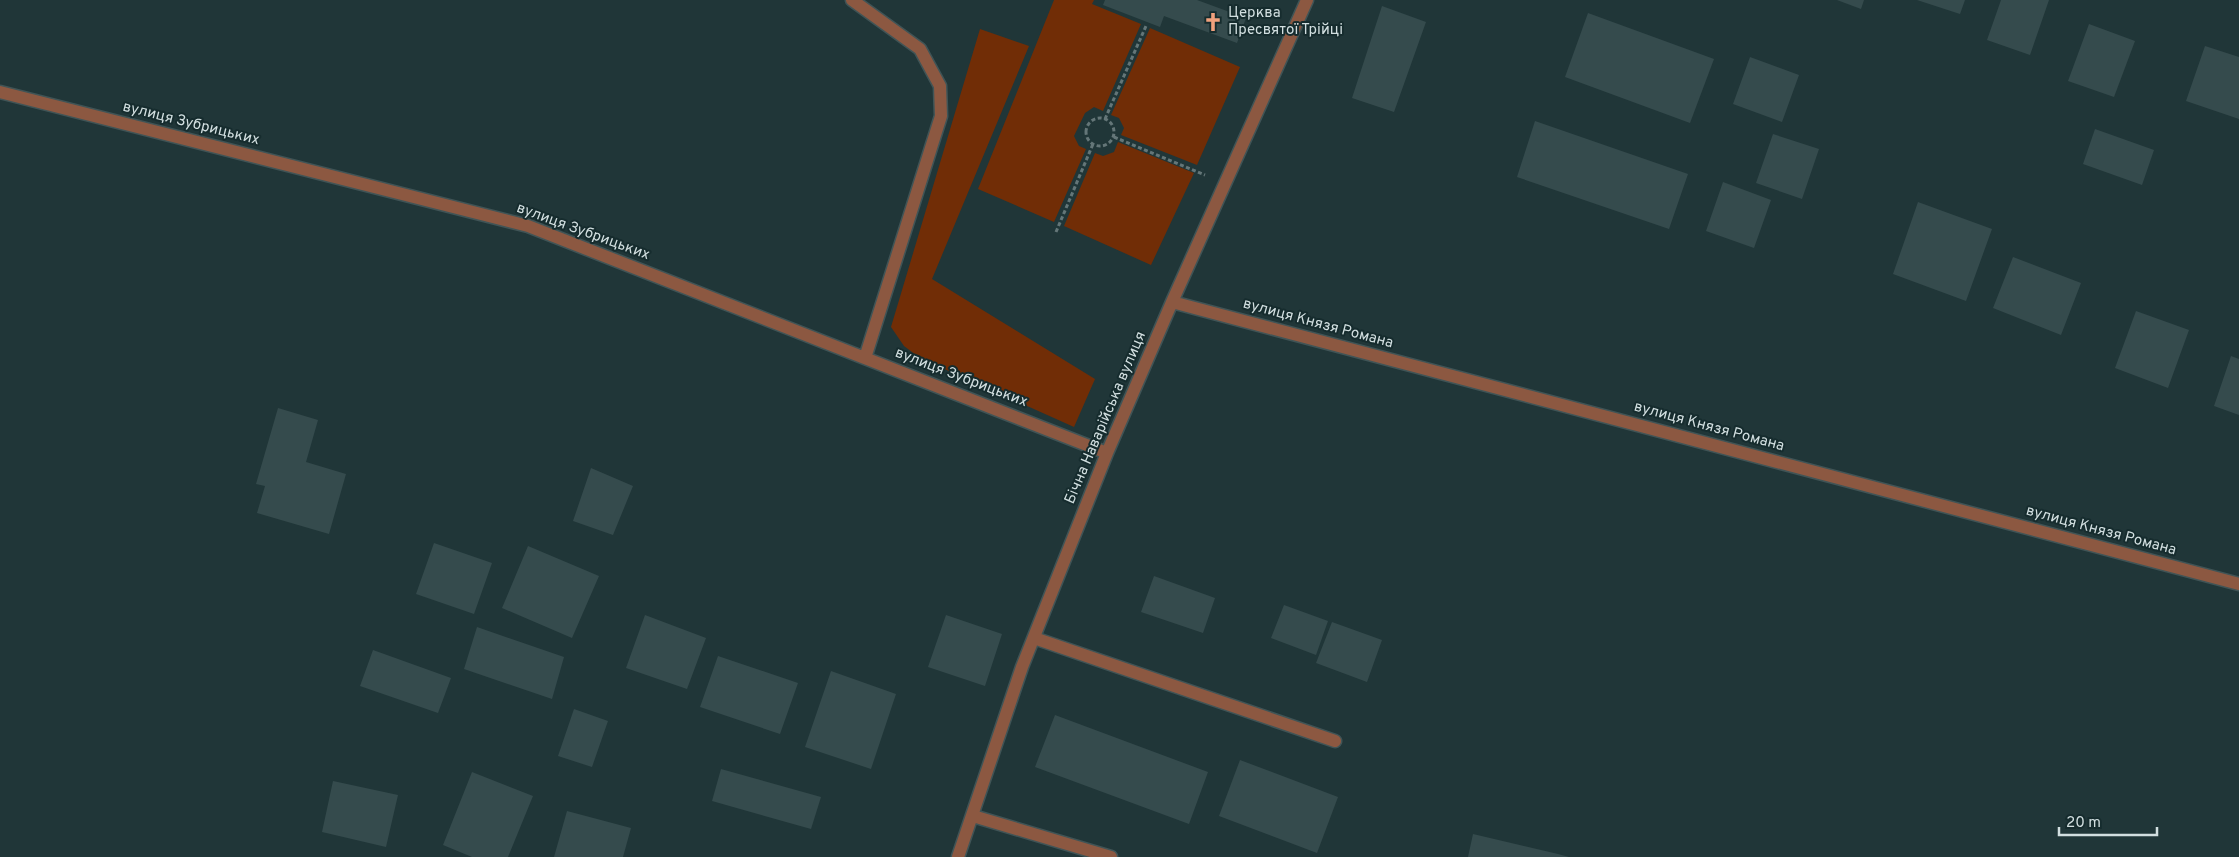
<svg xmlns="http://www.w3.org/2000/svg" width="2239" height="857" font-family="Overpass,sans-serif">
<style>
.green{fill:#712d06}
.building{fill:#354b4d}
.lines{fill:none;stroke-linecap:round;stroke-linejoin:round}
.minor-casing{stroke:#405456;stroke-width:15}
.path{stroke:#647678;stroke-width:3;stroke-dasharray:4 2.5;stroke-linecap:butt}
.minor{stroke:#8c5841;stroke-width:12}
.labels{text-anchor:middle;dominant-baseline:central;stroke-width:4;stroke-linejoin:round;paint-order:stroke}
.poi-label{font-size:15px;fill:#d2dfe0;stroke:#162c2e;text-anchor:start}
.street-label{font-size:15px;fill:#d2dfe0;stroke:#162c2e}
</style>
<rect width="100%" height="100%" fill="#203638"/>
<path class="green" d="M1054,0H1094L1092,4L1141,24L1103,111L1094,107L1085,113L1074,136L1079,146L1086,149L1054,222L978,189Z
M1150,28L1240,67L1197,165L1121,135L1124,128L1119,118L1111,115Z
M980,29L1029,46L932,279L1095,379L1074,427L920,358L904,346L891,327Z
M1118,142L1194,173L1151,265L1064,226L1095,153L1103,156L1114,152Z"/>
<path class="building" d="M1105,0H1197L1246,18L1237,43L1164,16L1160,27L1103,5Z
M1837,0H1864L1861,9Z
M1917,0H1965L1960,14Z
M2001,0H2049L2030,55L1987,40Z
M1382,6L1426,22L1394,112L1352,98Z
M1588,13L1714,59L1690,123L1565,77Z
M2089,24L2135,41L2114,97L2068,81Z
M2205,46L2239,57V119L2186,101Z
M1750,57L1799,75L1782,122L1733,104Z
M1535,121L1688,174L1669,229L1517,177Z
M2095,129L2154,150L2142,185L2083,164Z
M1773,134L1819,149L1802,199L1756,183Z
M1723,182L1771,200L1754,248L1706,231Z
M1918,202L1992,229L1966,301L1893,274Z
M2013,257L2081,283L2061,335L1993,308Z
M2136,311L2189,330L2168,388L2115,368Z
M2231,356L2239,359V415L2214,406Z
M278,408L318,420L306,462L346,474L329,534L257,513L265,486L256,484Z
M591,468L633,486L613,535L573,521Z
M434,543L492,563L474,614L416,594Z
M528,546L599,576L572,638L502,608Z
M1154,576L1215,598L1203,633L1141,612Z
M1284,605L1328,621L1316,655L1271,638Z
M645,615L706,638L687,689L626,668Z
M946,615L1002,634L985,686L928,667Z
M1332,622L1382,640L1367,682L1316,663Z
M477,627L564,657L552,699L464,669Z
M373,650L451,678L438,713L360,686Z
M718,656L798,683L780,734L700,707Z
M831,671L896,694L871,769L805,747Z
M574,709L608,721L592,767L558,756Z
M1055,715L1208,772L1189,824L1035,767Z
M1240,760L1338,797L1317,853L1219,816Z
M721,769L821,797L811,829L712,801Z
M472,772L533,796L508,857H472L443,845Z
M333,781L398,795L386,847L322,832Z
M567,811L631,828L623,857H554Z
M1473,834L1558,854L1569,857H1468Z"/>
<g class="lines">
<g class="minor-casing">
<path id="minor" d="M852,0L920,49L940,86L941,116L865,358
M0,92L528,226L1107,453
M1172,302L2239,584
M1034,638L1335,741
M973,816L1111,857
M958,857L1022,667L1107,453L1172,302L1307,0"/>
</g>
<path class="path" d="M1086 132a14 14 0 1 1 28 0a14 14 0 1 1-28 0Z
M1105,119L1146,26
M1114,137L1205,175
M1056,232L1093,144"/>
<use href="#minor" class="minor"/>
</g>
<defs>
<g id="church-bare" transform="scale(1.5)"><path d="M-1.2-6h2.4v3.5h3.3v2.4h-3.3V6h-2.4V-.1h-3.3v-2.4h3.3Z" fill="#f1a17d" stroke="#162c2e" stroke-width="2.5" paint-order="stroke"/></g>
</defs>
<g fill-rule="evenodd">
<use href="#church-bare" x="1213" y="22"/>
</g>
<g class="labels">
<g class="poi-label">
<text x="1228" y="13">Церква<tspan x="1228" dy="17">Пресвятої Трійці</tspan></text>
</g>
<g class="street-label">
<text transform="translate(191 124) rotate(14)">вулиця Зубрицьких</text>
<text transform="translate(583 232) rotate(20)">вулиця Зубрицьких</text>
<text transform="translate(1318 324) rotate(15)">вулиця Князя Романа</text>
<text transform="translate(961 378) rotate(21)">вулиця Зубрицьких</text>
<text transform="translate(1106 418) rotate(-67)">Бічна Наварійська вулиця</text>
<text transform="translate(1709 427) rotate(15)">вулиця Князя Романа</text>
<text transform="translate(2101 531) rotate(15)">вулиця Князя Романа</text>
</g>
</g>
<path d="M2059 827v8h98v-8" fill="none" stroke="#d2dfe0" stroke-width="2.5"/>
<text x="2066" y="827" font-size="15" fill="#d2dfe0" stroke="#162c2e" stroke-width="4" paint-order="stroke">20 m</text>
</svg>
